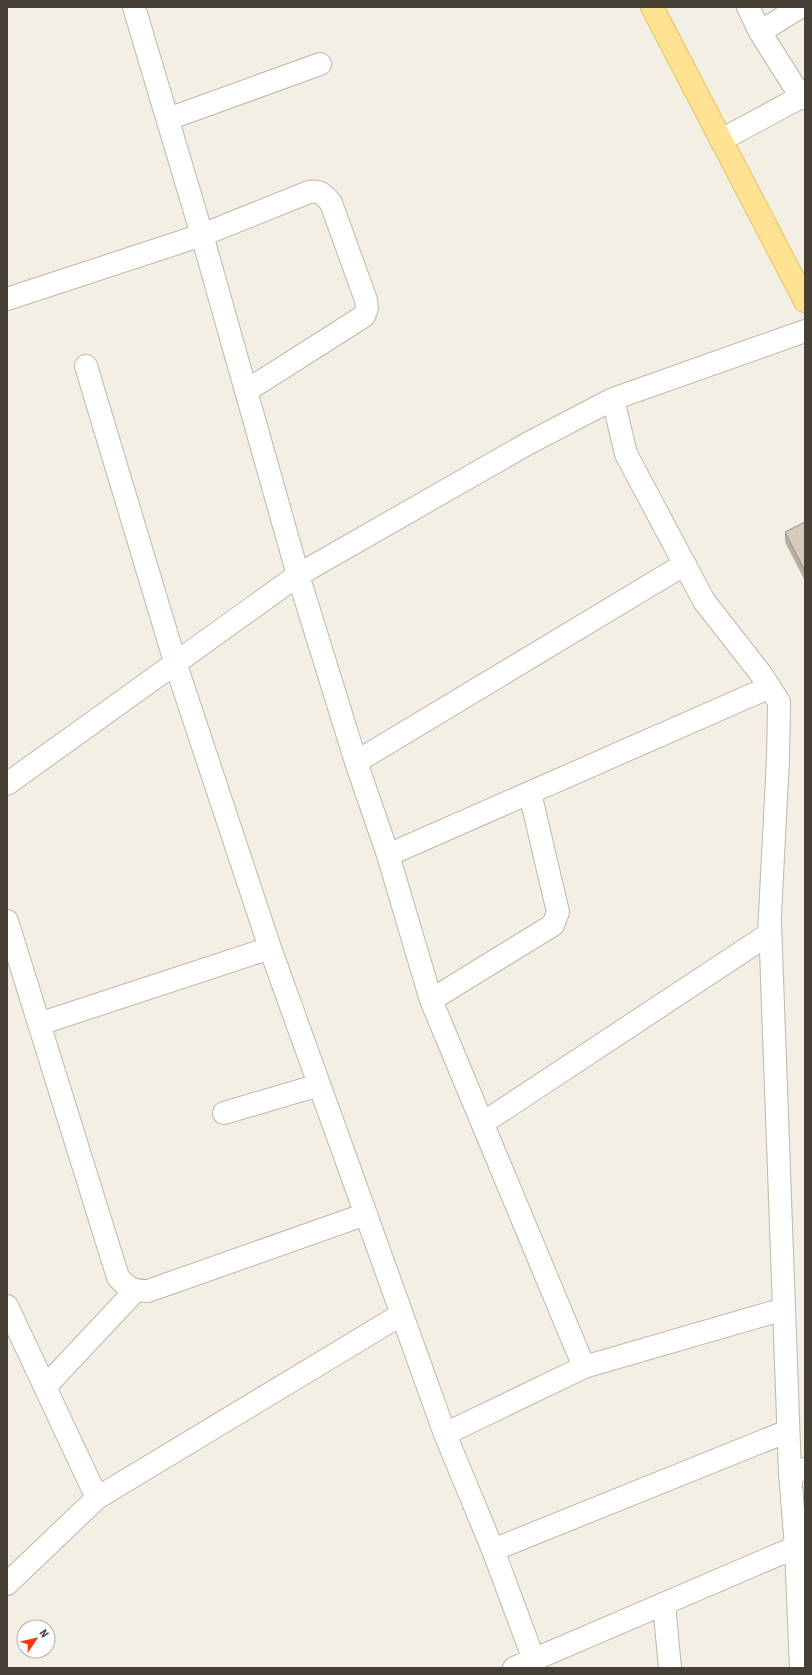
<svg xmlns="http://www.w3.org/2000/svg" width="812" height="1675" font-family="'Roboto Condensed',sans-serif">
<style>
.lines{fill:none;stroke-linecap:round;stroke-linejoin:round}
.minor-casing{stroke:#bfb7a7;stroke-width:24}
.primary-casing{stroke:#e7c15f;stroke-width:24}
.minor{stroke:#fff;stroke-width:22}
.primary{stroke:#ffe292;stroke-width:22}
.wall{fill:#b7afa0}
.building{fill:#d5cbba;stroke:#958e82}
</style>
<rect width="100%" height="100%" fill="#f3efe5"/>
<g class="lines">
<g class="minor-casing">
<path id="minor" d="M134,7L202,235L298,575L356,762L388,855L431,1000L553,925L558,912L530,793
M748,7L760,32L801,97
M760,32L800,7
M168,119L320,64
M721,140L801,97L805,98
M7,299L202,235L309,192C320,190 324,195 331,203L366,300L367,308L364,316L246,391
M86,366L176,665L270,948L445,1434L493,1550L534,1660
M356,762L685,564
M7,784L298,575L527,444L613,399L805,331
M388,855L770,687
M7,921L118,1277C128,1289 133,1291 148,1291L366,1214
M770,923L790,1473L805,1469
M431,1000L584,1367
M39,1024L270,948
M224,1113L319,1085
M483,1123L769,934L778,759L779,702L761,674L704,601L626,454L613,399
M7,1306L97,1498
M45,1387L135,1291
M445,1434L584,1367L784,1309
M796,1547L801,1668
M493,1550L788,1431
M7,1584L97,1498L402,1314
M664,1604L670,1668
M514,1668L796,1547L790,1473"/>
</g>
<g class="primary-casing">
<path id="primary" d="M652,7L805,301"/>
</g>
<use href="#minor" class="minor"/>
<use href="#primary" class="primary"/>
</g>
<path class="wall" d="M805,522V581L785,542V532Z"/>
<path class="building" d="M805,522V571L785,532Z"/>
<rect width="812" height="1675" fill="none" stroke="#463f34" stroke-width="16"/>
<g transform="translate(36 1639) rotate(56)"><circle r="19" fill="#ffffff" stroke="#b5b2ae"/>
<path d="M0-3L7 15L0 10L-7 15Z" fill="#ff3810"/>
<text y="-6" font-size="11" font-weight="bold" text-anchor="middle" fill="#463f34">N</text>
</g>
</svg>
